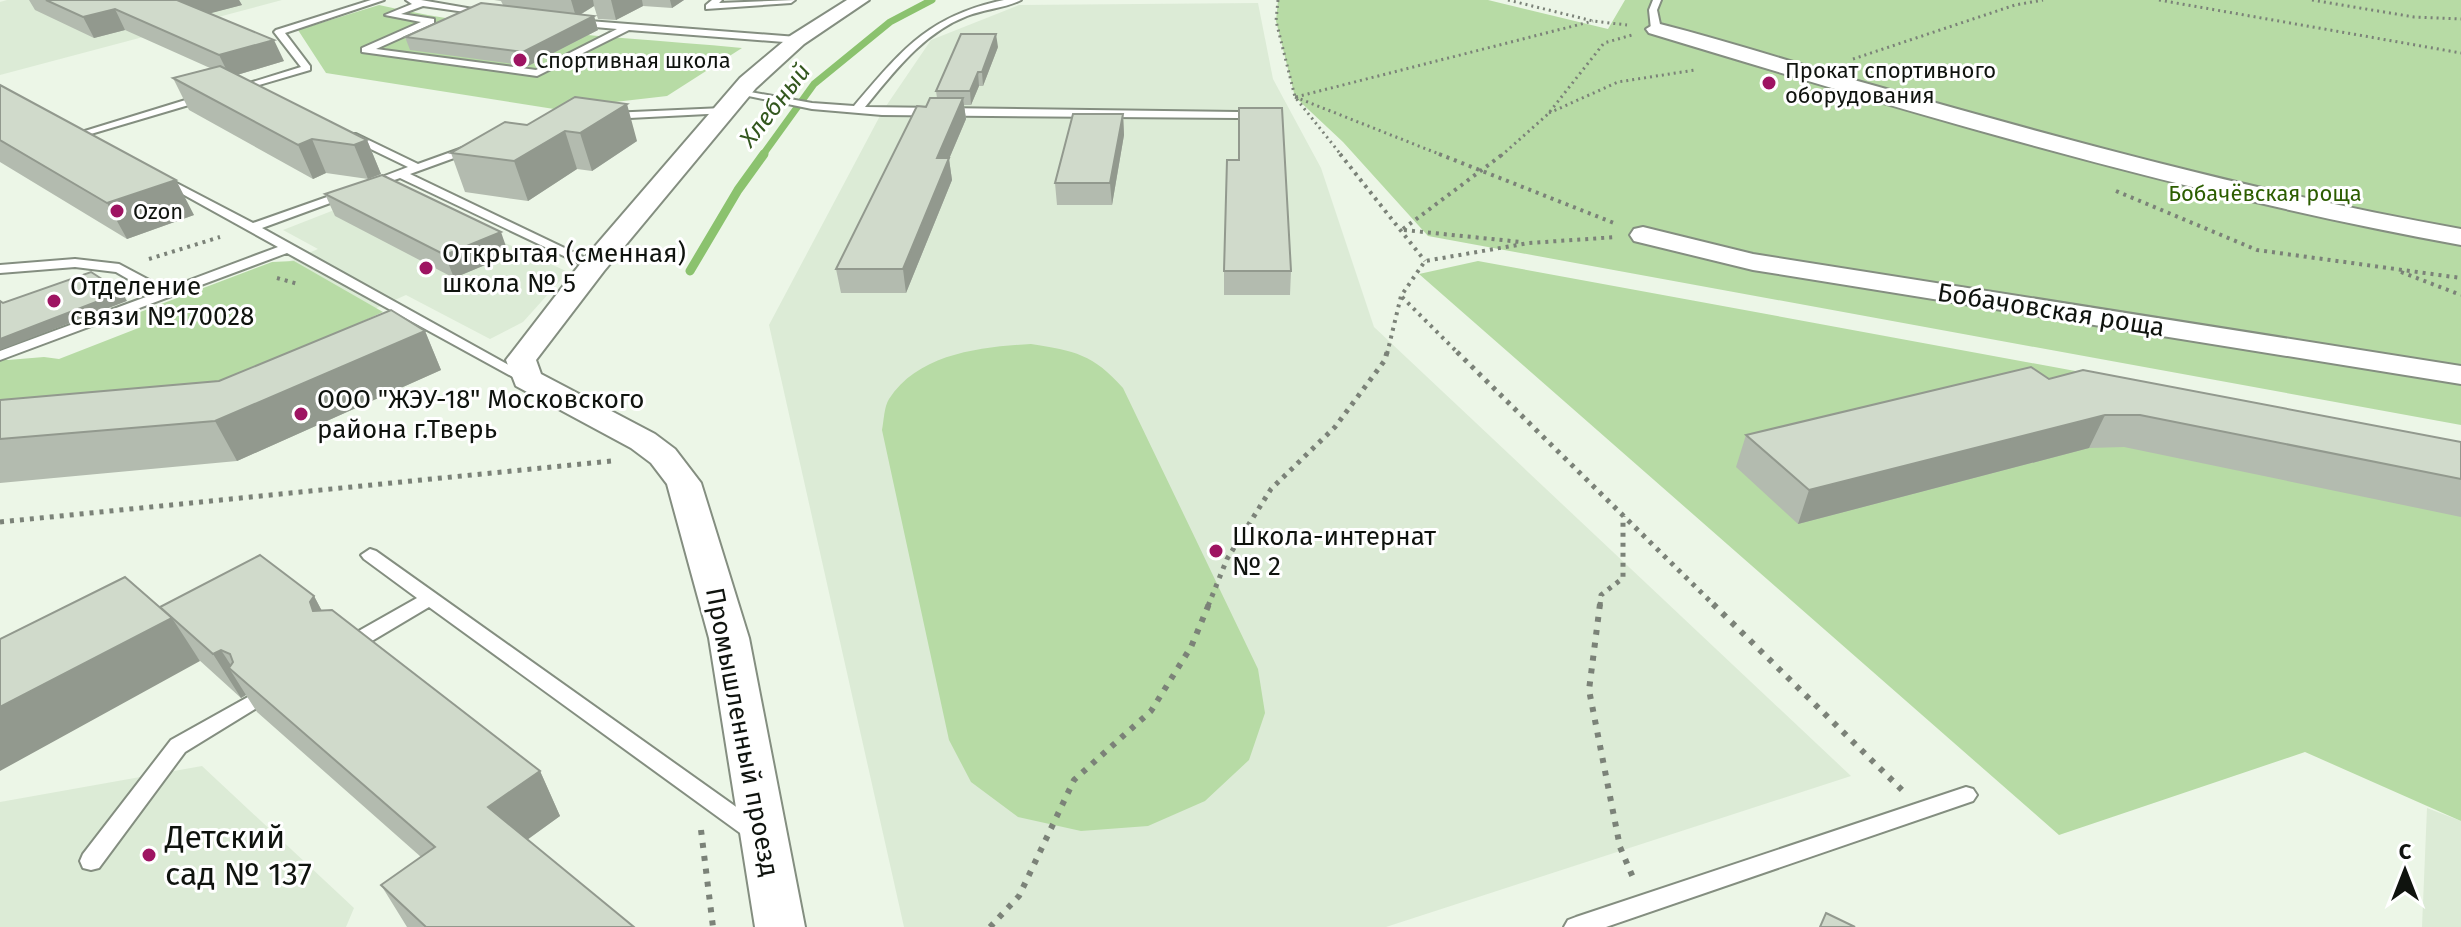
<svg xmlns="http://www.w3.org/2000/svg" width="2461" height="927" font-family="'Fira Sans',sans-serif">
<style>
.built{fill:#dcebd6}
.green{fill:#b7dba5}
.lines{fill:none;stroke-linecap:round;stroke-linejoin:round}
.stream-far1{stroke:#8bc26e;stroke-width:7}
.stream{stroke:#8bc26e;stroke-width:9}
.lane-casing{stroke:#848e80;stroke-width:4}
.street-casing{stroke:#848e80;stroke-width:4}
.path-far3{stroke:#7b8278;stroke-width:3;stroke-dasharray:2 4;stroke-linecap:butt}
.path-far2{stroke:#7b8278;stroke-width:4;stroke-dasharray:3 5;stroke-linecap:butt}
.path-far1{stroke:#7b8278;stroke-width:5;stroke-dasharray:4 6;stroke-linecap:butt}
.path{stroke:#7b8278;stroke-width:6;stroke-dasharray:5 8;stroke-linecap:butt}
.lane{fill:#fff;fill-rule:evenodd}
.street{fill:#fff;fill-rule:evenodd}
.wall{fill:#b3bbaf}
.shaded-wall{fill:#92998e}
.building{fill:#d0dacb;stroke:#92998e;stroke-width:2}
.poi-dot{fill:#9e1462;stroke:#fff;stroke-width:3}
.labels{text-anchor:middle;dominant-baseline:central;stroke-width:6;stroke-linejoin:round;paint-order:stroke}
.far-poi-label{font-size:22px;fill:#0f130e;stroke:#fff;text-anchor:start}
.far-park-label{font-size:22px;fill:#2c5d00;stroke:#fff}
.far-water-label{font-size:24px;font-style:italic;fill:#33571e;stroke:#fff}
.poi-label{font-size:26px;fill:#0f130e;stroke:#fff;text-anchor:start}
.street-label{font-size:26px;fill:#0f130e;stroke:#fff}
.near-poi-label{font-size:32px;fill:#0f130e;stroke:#fff;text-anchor:start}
</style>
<rect width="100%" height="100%" fill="#ecf6e7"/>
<path class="built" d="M7,0H282L0,75V2Z
M1258,3L1273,79L1321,168L1374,327L1851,776L1386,927H904L769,325L882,112L931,40L1019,5Z
M388,189L568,272L523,322L490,339L406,295L372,310L285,263L318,249L283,230Z
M202,766L354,908L346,927H0V802Z
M2427,808L2461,821V927H2422Z"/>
<path class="green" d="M1278,0H1488L1608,29L1625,0H2461V425L1428,236L1343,142L1295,97L1276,21Z
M379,5C497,32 621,37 742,48L667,96L554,109L326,73L298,30Z
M294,261L383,312L234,380L0,405V357L8,360L44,357L59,359L141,327L127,317L272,262Z
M1478,261L2461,442V821L2305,752L2059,835L1419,274Z
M1031,344C1075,351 1093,354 1123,388L1258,669L1265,713L1249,760L1205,801L1148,826L1081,831L1018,817L971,782L949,740L882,430C884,420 884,407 889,399C919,353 982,347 1031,344Z"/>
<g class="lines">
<path class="stream-far1" d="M762,156L814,84L890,22L932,0"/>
<path class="stream" d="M690,271L738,190L764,154"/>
<g class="lane-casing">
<path id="lane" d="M371,0H384L285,33L310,66V70L235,92L230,89L301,67L274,32L276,30Z
M421,0L490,12L486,15L423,6L401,14L434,19V23L376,49L536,70L617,29L573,25V21L576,20L797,37L802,40L797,43L629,30L537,76L362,52V48L421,22L385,15L412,4L406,0Z
M712,0H722L719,3L795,0L791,3L706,9V5Z
M1004,0H1021C1006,8 984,9 967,16C923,33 894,72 865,107L1238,112L1243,115L1238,118L882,115L812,109L734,93L739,90L812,103L854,106C902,50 928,16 1004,0Z
M1653,0H1661L1657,10L1661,29L1656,32L1651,29L1649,10Z
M205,94L210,97L209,99L84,136L75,134Z
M723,108L727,109V113L610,119L605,116L610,113Z
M348,134H356L418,164L468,146H476V150L410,174L600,265L599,268H589L400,178L374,187H366V183L408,167L348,138Z
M163,176L253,223L344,191H352V195L262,228L534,379L532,382H522L287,253L0,360V351L154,294L116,272L75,267L0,273V265L75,259L119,264L166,289L278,247L159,181L157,179Z
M370,549L376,551L763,826L766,832L763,838L755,841L747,838L429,607L355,651H341L339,646L341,641L417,598L364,559L361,555Z
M248,697L255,699L258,704L255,709L185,752L99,868L91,870L83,868L80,861L83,854L171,740Z
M1966,787L1973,789L1977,795L1973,801L1606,927H1564L1568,920L1576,917Z"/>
</g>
<g class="street-casing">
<path id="street" d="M847,0H869L804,44L756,88L604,271L536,360L541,374L655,434L675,449L701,483L749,638L805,927H755L709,638L667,484L651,463L631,448L516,386L506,360L584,259L740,78L790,36Z
M1656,23C1728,41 1800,65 1872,85C2066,140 2262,194 2461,229V245C2186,195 1916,114 1649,33L1646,29Z
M1643,227L1753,254L2461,366V384L1753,270L1634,241L1630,235L1634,229Z"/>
</g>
<path class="path-far3" d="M1278,0L1276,21L1295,97L1342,156
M1508,0L1593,21L1627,25
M2159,0L2461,53
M2312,0L2414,17L2461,19
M1853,59L2015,5L2043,0
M1295,97L1444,156
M1296,97L1593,21
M1549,113L1618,82L1695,70
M1501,156L1548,114L1604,43L1632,35"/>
<path class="path-far2" d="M1340,154L1425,261
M1439,154L1614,223
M2116,191L2257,250L2461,278
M1403,229L1503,154
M1404,230L1521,242
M149,259L220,237
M2401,272L2461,295
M277,278L298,284
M1402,297L1459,354
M1387,354L1401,296L1425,261L1529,243L1617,237"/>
<path class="path-far1" d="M1457,352L1715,606
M0,522L612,461
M1208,606L1227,559L1271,489L1335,427L1385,360L1387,352
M1600,606L1601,595L1623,578V516"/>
<path class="path" d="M1600,604L1589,690L1620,847L1634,880
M1713,604L1902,790
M701,830L713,927
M990,927L1019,896L1074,780L1151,711L1191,647L1209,604"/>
<use href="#lane" class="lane"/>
<use href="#street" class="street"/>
</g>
<path class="wall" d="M29,0H239L242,5L210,13L284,61L237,75L367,140L381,174L368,179L326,173L313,179L189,110L173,78L210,68L125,30L94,38L35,10Z
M494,0H684L672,8L643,6L616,20L598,19L594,6L580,15L594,16L598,30L528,66L410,50L405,37L503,5L501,1Z
M998,47L983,86H979L971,105H964L966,119L949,159L952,180L906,293H841L836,269L926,107L937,98L936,91Z
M0,85L194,215L127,239L0,162Z
M1123,114L1124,135L1112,205H1057L1055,183Z
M505,122L637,141L592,171L577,169L528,201L465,192L451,153Z
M325,194L509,255L454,278L335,216Z
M1224,271H1291L1290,295H1224Z
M425,331L441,370L237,461L0,483V400L219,381Z
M2049,379L2461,442V517L2124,447L2089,448L1798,524L1736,467L1746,435Z
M314,596L322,611L540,771L560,816L527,840L634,927H407L381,885L421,857L257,712L246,695L241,698L198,659L200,661L161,609Z"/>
<path class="shaded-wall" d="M176,0H239L242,5L185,20Z
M571,0H593L594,6L576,17Z
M611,0H642L643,6L616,20Z
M670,0H684L672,8Z
M115,9L125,30L94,38L83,17Z
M594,16L598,30L528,66L523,52Z
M996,34L998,47L983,86L982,72Z
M274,40L284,61L230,77L219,55Z
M978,72L979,86L971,105L970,91Z
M963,98L966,119L949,159L952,180L906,293L903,269L937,158Z
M627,104L637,141L592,171L580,133Z
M1123,114L1124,135L1112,205L1110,183Z
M565,131L577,169L528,201L514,161Z
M312,139L326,173L313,179L298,145Z
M367,140L381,174L368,179L354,145Z
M176,180L194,215L127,239L107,203Z
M501,232L509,255L454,278L445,255Z
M122,292L127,301L0,350V339Z
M425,331L441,370L237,461L215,421Z
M2105,415L2089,448L1798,524L1809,490Z
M314,596L337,640L313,611L310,602Z
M172,618L200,661L0,771V707Z
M221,650L236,673L229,668L246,695L241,698L213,654Z
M540,771L560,816L510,852L488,807Z"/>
<path class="building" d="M46,0H177L274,40L219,55L115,9L83,17Z
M481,3L594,16L523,52L405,37Z
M961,34H996L982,72H978L970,91H936Z
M220,66L367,140L354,145L312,139L298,145L173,78Z
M0,85L176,180L107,203L0,140Z
M575,97L627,104L580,133L565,131L514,161L451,153L505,122L527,125Z
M930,98H963L937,158H949L903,269H836L917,106L926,107Z
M1239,108H1282L1291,271H1224L1227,160H1239Z
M1073,114H1123L1110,183H1055Z
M382,175L501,232L445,255L325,194Z
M91,272L122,292L0,339V301L3,303Z
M391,310L425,331L215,421L0,439V400L219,381Z
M2031,367L2049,379L2083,370L2461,442V479L2140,415H2105L1809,490L1746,435Z
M260,555L314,596L310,602L313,611L332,610L540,771L488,807L634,927H426L381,885L435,847L229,668L233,662L230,654L221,650L213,654L160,607Z
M125,577L172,618L0,707V639Z
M1826,913L1855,927H1820Z"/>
<g class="poi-dot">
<circle cx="520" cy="60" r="8"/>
<circle cx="1769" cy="83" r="8"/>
<circle cx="117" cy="211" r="8"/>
<circle cx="426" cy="268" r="8"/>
<circle cx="54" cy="301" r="8"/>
<circle cx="301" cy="414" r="8"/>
<circle cx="1216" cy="551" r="8"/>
<circle cx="149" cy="855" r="8"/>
</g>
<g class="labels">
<g class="far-poi-label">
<text x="536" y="60">Спортивная школа</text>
<text x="1785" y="70">Прокат спортивного<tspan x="1785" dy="25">оборудования</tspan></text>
<text x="133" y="211">Ozon</text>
</g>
<g class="far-park-label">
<text x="2265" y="193">Бобачёвская роща</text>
</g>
<g class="far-water-label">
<text transform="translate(775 105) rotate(-52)">Хлебный</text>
</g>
<g class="poi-label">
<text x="442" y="253">Открытая (сменная)<tspan x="442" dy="30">школа № 5</tspan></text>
<text x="70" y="286">Отделение<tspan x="70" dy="30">связи №170028</tspan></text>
<text x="317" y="399">ООО "ЖЭУ-18" Московского<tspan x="317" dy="30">района г.Тверь</tspan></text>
<text x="1232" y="536">Школа-интернат<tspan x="1232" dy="30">№ 2</tspan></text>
</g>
<g class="street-label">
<text transform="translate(2051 310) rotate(9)">Бобачовская роща</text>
<text transform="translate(742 732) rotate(79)">Промышленный проезд</text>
</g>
<g class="near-poi-label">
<text x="165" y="837">Детский<tspan x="165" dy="37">сад № 137</tspan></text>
</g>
</g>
<g transform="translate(2405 871)" stroke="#ffffff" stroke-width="6" paint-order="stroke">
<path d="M0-6L14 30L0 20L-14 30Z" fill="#0f130e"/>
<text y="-12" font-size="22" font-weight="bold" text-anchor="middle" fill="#0f130e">С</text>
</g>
</svg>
